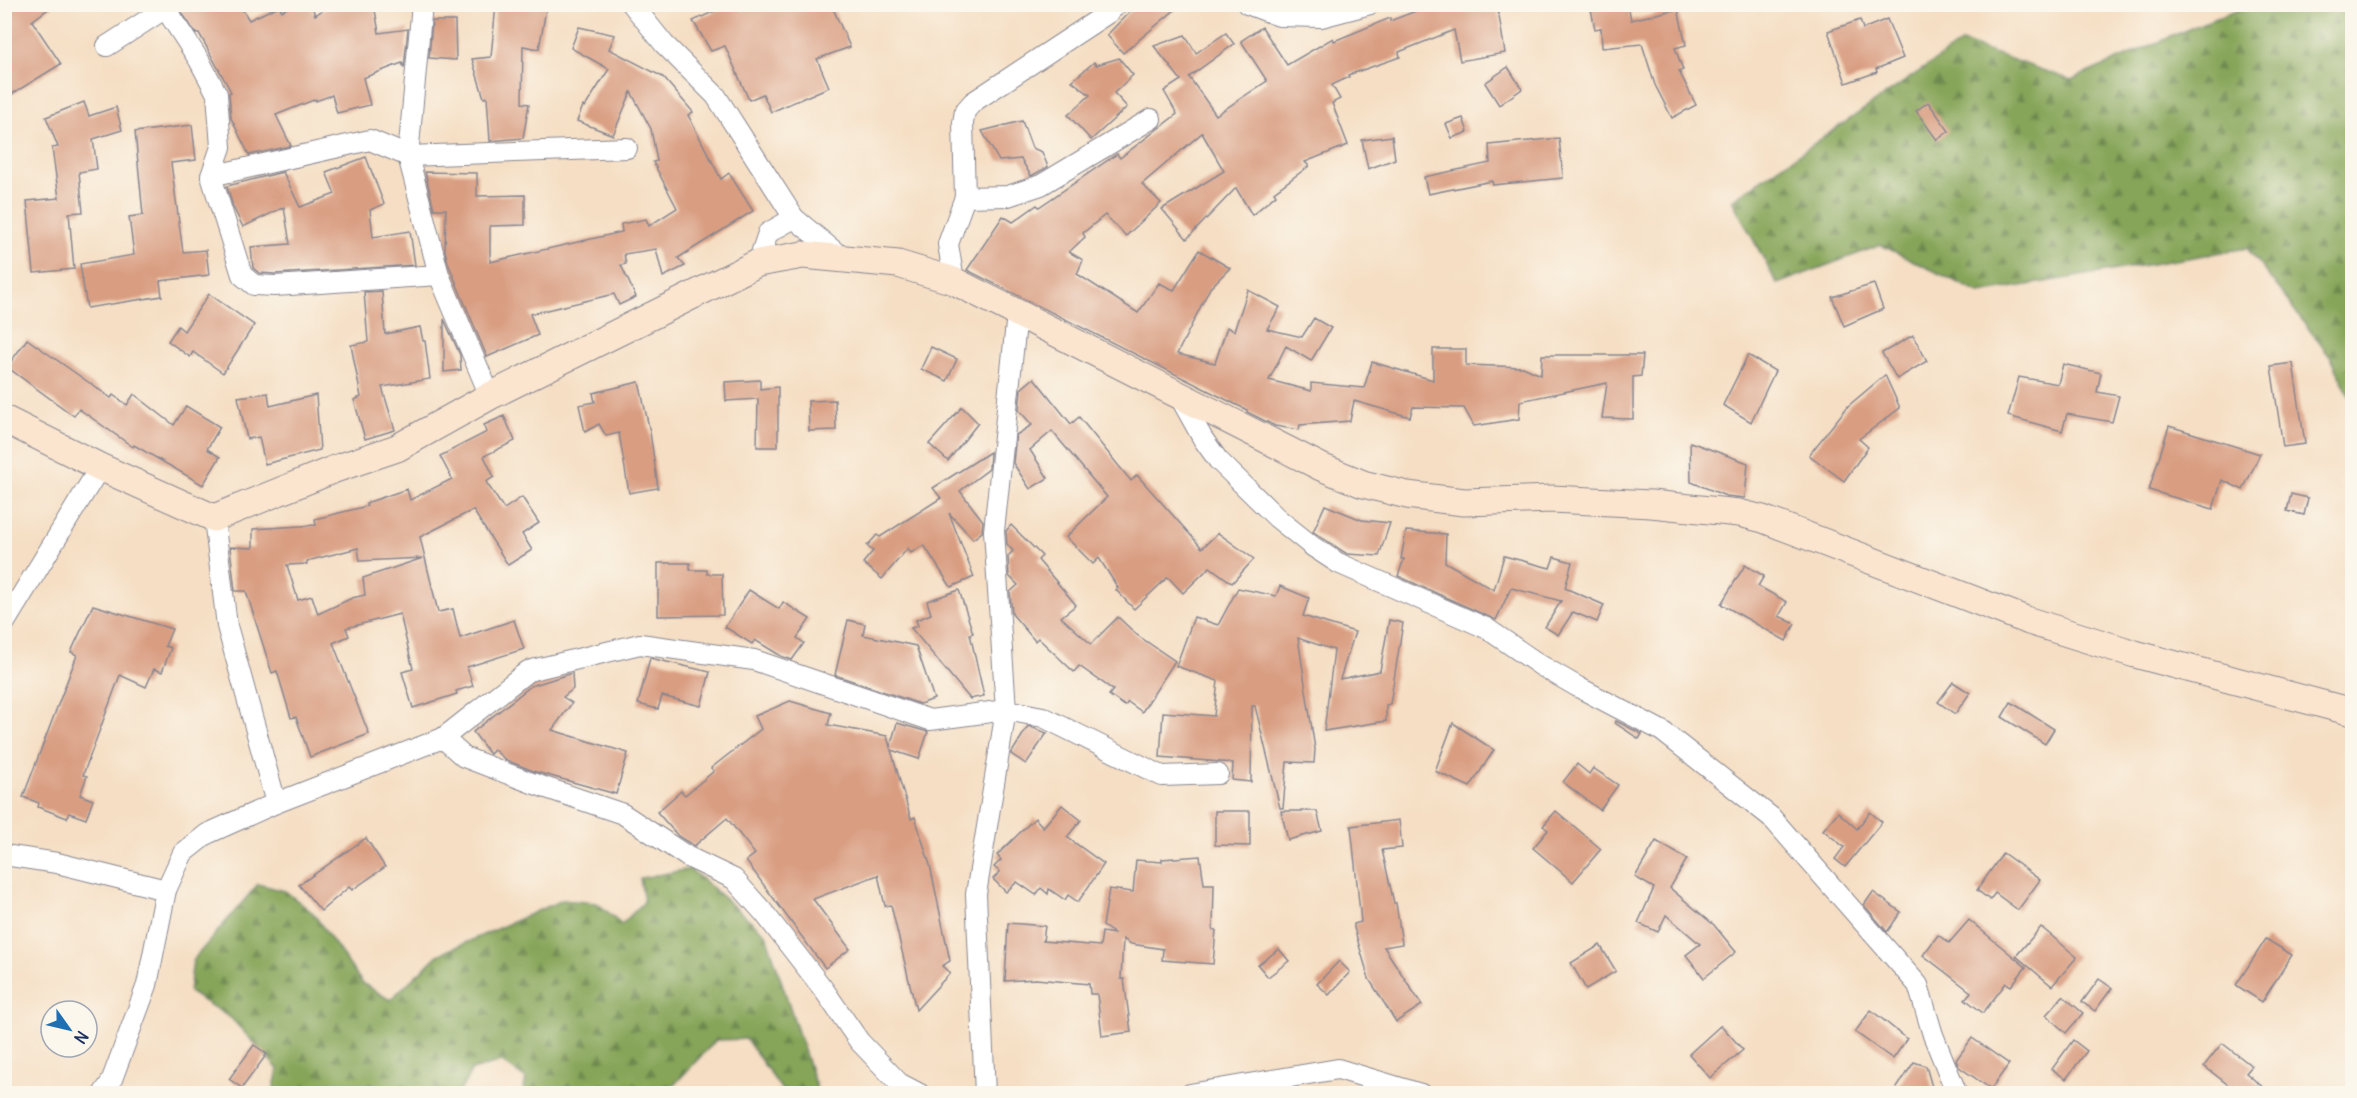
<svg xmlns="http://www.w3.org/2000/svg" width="2357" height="1098" viewBox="0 0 2357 1098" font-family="Delius,sans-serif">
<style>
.forest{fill:url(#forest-firs);stroke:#506a5c;stroke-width:1.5}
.building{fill:#d99e82;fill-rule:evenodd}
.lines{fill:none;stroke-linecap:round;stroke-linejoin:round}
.street-casing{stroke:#888690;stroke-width:22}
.secondary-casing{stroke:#888690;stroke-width:29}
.street{stroke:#fff;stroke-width:20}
.secondary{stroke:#fbe5cf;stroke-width:27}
</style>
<defs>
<pattern id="forest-firs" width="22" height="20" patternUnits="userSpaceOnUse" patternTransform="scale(1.5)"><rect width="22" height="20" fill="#86a559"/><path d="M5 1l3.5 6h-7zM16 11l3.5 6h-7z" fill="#6d874d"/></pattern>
</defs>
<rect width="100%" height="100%" fill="#fbf7ec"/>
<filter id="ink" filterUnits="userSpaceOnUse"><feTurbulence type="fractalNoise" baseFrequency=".0167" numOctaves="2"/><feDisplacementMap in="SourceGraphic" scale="12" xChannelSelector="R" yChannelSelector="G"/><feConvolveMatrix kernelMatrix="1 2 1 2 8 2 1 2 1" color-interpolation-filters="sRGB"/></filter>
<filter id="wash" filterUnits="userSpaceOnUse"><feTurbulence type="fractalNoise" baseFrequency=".008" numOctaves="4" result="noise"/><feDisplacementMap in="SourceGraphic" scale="24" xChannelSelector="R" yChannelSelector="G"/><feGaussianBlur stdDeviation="1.35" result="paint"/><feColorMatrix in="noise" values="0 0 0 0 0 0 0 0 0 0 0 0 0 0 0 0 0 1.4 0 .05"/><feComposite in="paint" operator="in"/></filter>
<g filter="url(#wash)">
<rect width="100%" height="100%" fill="#f5dec3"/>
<g class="forest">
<polygon points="2252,5 2352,5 2352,401 2331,358 2247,248 1979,293 1881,245 1777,284 1732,200 1962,42 2071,80 2198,25"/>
<polygon points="690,869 766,934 818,1093 793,1093 782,1090 746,1039 716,1040 673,1086 669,1093 523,1093 526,1079 502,1062 472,1070 459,1093 273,1093 278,1069 231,1018 189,992 193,960 258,884 285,891 313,913 362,983 390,1000 438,955 562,900 597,903 622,924 644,902 640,878"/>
</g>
<g id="blocks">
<g class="building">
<polygon points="4,4 55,4 32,21 61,64 4,99"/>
<polygon points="189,4 239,4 249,20 279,6 282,11 294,4 311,4 315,15 332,4 374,4 379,33 408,29 404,68 402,63 363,78 370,105 337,113 332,95 316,101 316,99 276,115 291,146 249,155 231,118 229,93 231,92 199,33 196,34 181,11"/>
<polygon points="496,4 547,4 539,49 523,46 522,103 529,104 523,138 490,141 487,97 484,98 472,59 491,57"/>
<polygon points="730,4 740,4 743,11 759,4 831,4 850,47 817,59 829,87 771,112 763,94 749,100 725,46 711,51 693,21"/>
<polygon points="1137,4 1182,4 1123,53 1107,35"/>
<polygon points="1434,4 1436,9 1460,4 1497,4 1505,53 1460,61 1454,30 1399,52 1400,57 1348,75 1349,77 1332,85 1340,99 1332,103 1348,145 1305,162 1309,166 1274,192 1276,195 1252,215 1236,188 1187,239 1162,209 1224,171 1202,133 1142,184 1161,203 1126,236 1105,215 1083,233 1085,237 1069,252 1083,260 1077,274 1138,313 1159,283 1174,290 1199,250 1230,268 1210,288 1177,354 1215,363 1227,327 1234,331 1248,290 1280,307 1267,329 1302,337 1314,318 1331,328 1311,361 1286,346 1269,380 1311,391 1311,383 1364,388 1372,362 1433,380 1433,349 1466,349 1466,365 1523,367 1541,375 1542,355 1643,355 1641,376 1633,377 1633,419 1602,418 1607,383 1520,401 1519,419 1474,426 1464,408 1413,407 1410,417 1354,401 1350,421 1300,425 1299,430 1275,426 1247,412 1247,410 967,270 1003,216 1013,222 1037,205 1039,207 1117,154 1120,158 1177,114 1164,91 1181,80 1154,46 1185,35 1196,53 1226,33 1234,44 1189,77 1216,115 1267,81 1241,41 1262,27 1287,65 1333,38 1334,41 1390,18 1390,21"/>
<polygon points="1590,4 1628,4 1631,20 1678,9 1686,45 1675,48 1683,70 1679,71 1696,105 1672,118 1655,85 1642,44 1602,48 1601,28 1595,29"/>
<polygon points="1887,19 1903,58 1876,69 1877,72 1846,83 1828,31 1860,20 1863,29"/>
<polygon points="432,21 455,21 456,60 429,58"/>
<polygon points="579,27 615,35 609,49 663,77 693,112 688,115 721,179 729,173 753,211 678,258 685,266 663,277 656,249 624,254 626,264 621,265 636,297 619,305 614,294 530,314 538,335 487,357 448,263 445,251 446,209 434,209 425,172 477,173 477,196 525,195 525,225 490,226 490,262 622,232 621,224 646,219 649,226 677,208 653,162 657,161 651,129 631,92 613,135 577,121 583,106 585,107 609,69 571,48"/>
<polygon points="1119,58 1133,75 1114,93 1127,107 1091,140 1068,115 1090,95 1072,81 1094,62 1096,65"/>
<polygon points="1508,67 1522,89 1499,105 1485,83"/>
<polygon points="84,102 89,116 116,107 122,130 93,139 97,169 79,172 83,212 69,213 74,269 34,273 27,201 59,198 52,148 58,147 46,117"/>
<polygon points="1928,102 1949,131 1937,140 1916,111"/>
<polygon points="1463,118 1468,132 1452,138 1446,124"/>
<polygon points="1022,121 1032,148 1042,152 1048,167 1031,176 1021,159 999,161 982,131"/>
<polygon points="192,125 196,160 171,163 183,252 206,250 209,275 160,281 162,296 87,308 80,264 134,255 129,217 143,215 135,132"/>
<polygon points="1392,136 1395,159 1368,169 1362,140"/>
<polygon points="1559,138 1563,178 1493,185 1492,181 1428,194 1424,177 1490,163 1489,145"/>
<polygon points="366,157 384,204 370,210 373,237 410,231 415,265 275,274 259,273 253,268 251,247 290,244 284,207 243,227 233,207 227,186 283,172 300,207 335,194 326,172"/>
<polygon points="1874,284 1883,309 1844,326 1832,297"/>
<polygon points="382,291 385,334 420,327 423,341 425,341 430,379 382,387 395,430 365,439 354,400 361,397 351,345 368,342 364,292"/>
<polygon points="209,294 254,325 223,373 193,352 190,357 168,341 178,326 184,331"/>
<polygon points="444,319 460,355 461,370 444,372"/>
<polygon points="1913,335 1927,361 1897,379 1882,353"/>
<polygon points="27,339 111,398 113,395 127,405 134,394 174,425 186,406 220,427 207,449 220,457 203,485 134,445 133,447 79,409 74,416 7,367"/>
<polygon points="931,347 957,359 947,381 921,369"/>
<polygon points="1748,355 1775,371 1751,422 1723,405"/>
<polygon points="2293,363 2305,444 2283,447 2271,366"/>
<polygon points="2063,364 2101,373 2097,392 2119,396 2112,422 2067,414 2062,431 2008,416 2019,377 2058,384"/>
<polygon points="1885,375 1900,408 1859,439 1868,447 1844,481 1809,455 1848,406"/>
<polygon points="1034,378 1071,424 1079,417 1131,481 1137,475 1202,548 1218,533 1254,559 1232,583 1210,567 1183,593 1168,577 1134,609 1116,590 1118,588 1099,558 1093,564 1066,537 1107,497 1052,431 1030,450 1048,478 1030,489 1013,463 1016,435 1032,425 1019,410 1021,389"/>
<polygon points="760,380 760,389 778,387 778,447 757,447 758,399 726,401 725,382"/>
<polygon points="639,382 650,432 658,488 629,493 619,433 606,436 599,424 585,432 579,405 595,402 593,393"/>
<polygon points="268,393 270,406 316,395 320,450 265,464 259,437 247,439 238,397"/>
<polygon points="835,400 836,430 809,431 808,401"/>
<polygon points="962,407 978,423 948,461 929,444"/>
<path d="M504,416l11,25 -31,15 10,21 -8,5 18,27 18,-12 17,26 -17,11 10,16 -24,15 -35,-55 -53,27 18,75 15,-3 7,29 54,-18 10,29 -57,18 6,19 -17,5 1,3 -44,14 -11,-36 11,-3 -13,-55 -54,14 3,8 -16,7 36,91 -59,23 -14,-40 -5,1 -14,-47 -5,2 -26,-82h-11l-5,-44 23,1v-19l63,-4 -1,-6 52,-13 -1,-3 41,-14 3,11 42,-21 -12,-23 47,-24 -3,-7zM358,548l2,13 63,-3 -60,20 2,17 -13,3 -34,16 -6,-18 -14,4 -11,-35 20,-1v-3z"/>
<polygon points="2169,426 2260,454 2243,490 2222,480 2213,509 2149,490"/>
<polygon points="1690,442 1748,463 1745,498 1726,496 1691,482"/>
<polygon points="990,452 989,469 960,491 983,521 982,532 973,539 949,513 974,577 951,587 924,545 911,553 908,548 882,579 863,563 873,551 867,546 877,535 880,537 941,498 933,488"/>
<polygon points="2291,494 2308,498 2304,515 2287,511"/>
<polygon points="1325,505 1362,520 1390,523 1379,556 1347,554 1313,532"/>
<polygon points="1011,525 1042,556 1038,560 1076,605 1061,617 1091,644 1118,617 1137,635 1175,661 1142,712 1128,702 1125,706 1109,695 1113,690 1079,666 1074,672 1038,638 1035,641 1012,614 1010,592 1018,585 1009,576 1008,556 1013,551 1007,544 1006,531"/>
<polygon points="1406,531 1446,534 1445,562 1494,590 1504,556 1550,568 1554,557 1572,562 1565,588 1604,605 1597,622 1573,612 1558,635 1545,627 1561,601 1511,588 1496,620 1398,576 1404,559 1401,559"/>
<polygon points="658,563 690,563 690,570 707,570 707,574 722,574 723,615 658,616"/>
<polygon points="1745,565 1764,576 1758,586 1787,602 1779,616 1795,624 1786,641 1721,604"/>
<polygon points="1280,586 1309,598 1303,616 1355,632 1340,679 1380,671 1389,620 1403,623 1390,704 1386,705 1386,721 1324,731 1334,650 1298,638 1315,749 1314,763 1287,762 1283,808 1280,808 1255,706 1252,706 1251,782 1232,780 1233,763 1160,757 1163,712 1214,716 1218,681 1176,666 1194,617 1218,625 1238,588 1276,596"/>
<polygon points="749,590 779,609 783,602 810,619 797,638 804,643 792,660 781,656 755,640 752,644 725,627"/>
<polygon points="959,590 973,633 970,634 984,696 970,699 911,628 918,626 916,620 931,614 927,601"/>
<polygon points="93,605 172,629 165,646 171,648 162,672 154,669 146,687 120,675 83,775 87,776 80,795 93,800 86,819 69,813 67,818 38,807 39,803 23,797 77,655 71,652"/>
<polygon points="848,620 865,624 863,635 916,646 934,699 920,704 835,675"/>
<polygon points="650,658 710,672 701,706 662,696 658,709 638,704"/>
<polygon points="572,673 573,689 563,697 572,703 552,730 628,753 616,794 536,772 506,760 494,750 490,754 473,732 531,686"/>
<polygon points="1953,682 1970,693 1955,714 1938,702"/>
<polygon points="790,701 831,713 828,725 887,736 890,747 897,723 928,732 919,759 891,750 911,819 915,817 930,865 950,961 942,966 950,973 916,1010 891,905 885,906 878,875 813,899 850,949 825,968 746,861 755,854 727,818 694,846 678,836 657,812 681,791 685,795 714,771 711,768 761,729 755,716"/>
<polygon points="2011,702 2054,729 2045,744 2002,717"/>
<polygon points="1616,721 1642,734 1639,739 1615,723"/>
<polygon points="1453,723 1494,750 1470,787 1435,771"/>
<polygon points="1028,726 1047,733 1026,764 1011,754"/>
<polygon points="1577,764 1589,774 1593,768 1618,785 1600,810 1563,782"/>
<polygon points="1062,805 1081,820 1067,837 1104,864 1078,902 1068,895 1065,900 1049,889 1048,894 1041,888 1036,895 1017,882 1006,892 993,879 1000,872 994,867 1001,860 997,855 1035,818 1043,827"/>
<polygon points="1215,811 1250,811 1250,846 1215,845"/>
<polygon points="1281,811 1317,811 1322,831 1288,840"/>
<polygon points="1556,811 1601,849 1573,882 1533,848 1548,830 1543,826"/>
<polygon points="1838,812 1857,829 1870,812 1882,822 1845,867 1835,859 1844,847 1823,830"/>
<polygon points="1399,820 1402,848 1382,850 1394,903 1396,903 1402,944 1384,947 1422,1005 1396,1022 1369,979 1354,928 1354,924 1361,922 1351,826"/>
<polygon points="366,838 385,867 352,890 349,887 321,911 299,885"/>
<polygon points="1656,841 1687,859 1670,888 1714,925 1736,952 1704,978 1686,955 1700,944 1666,915 1658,932 1638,923 1654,888 1635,877"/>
<polygon points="2003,853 2040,880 2018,910 1995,893 1990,900 1977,890"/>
<polygon points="1200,856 1204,884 1214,884 1213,930 1216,930 1213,964 1162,960 1163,949 1131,944 1123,939 1121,979 1124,979 1131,1032 1102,1036 1097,994 1090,994 1089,984 1036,979 1005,981 1008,923 1045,926 1043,941 1100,946 1102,932 1115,934 1103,926 1109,889 1133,892 1136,860 1162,862 1162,859"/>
<polygon points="1873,892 1901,912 1887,932 1864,905"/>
<polygon points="1969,920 2026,967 2011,986 2006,983 1983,1013 1965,999 1971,992 1923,955 1938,935 1949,943"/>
<polygon points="2041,927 2077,957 2052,986 2016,956"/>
<polygon points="2266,939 2292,955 2262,1002 2236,985"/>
<polygon points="1600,945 1616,971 1586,989 1571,963"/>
<polygon points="1279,949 1289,961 1268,977 1258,965"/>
<polygon points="1339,961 1350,972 1329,995 1317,984"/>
<polygon points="2099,979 2112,988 2095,1011 2082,1002"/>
<polygon points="2063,996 2083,1013 2066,1033 2046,1015"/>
<polygon points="1871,1010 1907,1039 1893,1059 1855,1032"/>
<polygon points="1721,1025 1743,1050 1710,1078 1689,1054"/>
<polygon points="1972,1038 2009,1064 1991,1089 1959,1067 1956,1060"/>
<polygon points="2073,1040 2087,1051 2066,1079 2052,1069"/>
<polygon points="2222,1043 2252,1066 2246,1073 2271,1094 2240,1094 2204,1066"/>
<polygon points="254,1045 267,1054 242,1088 229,1079"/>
<polygon points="1914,1062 1926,1066 1934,1094 1893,1094"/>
</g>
</g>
</g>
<g filter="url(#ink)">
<use href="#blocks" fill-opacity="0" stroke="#888690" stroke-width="1.5"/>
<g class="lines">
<g class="street-casing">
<g id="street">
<polyline points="422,4 408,156 627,148"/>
<polyline points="632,4 664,44 716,96 794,218 845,260"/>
<polyline points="1247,4 1279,16 1321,17 1370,4"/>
<polyline points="165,8 199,60 217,94 221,147 211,176 370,140 408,156 439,275 490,396"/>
<polyline points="107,46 172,4"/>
<polyline points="211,176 242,275 254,285 275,286 439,275"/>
<polyline points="965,197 1008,196 1041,185 1151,119"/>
<polyline points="758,263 768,233 794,218"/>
<polyline points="954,281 948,244 965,197 963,123 965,111 973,102 1108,13 1117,4"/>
<polyline points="1178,394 1203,439 1218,460 1277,518 1312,546 1338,563 1486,628 1540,665 1578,687 1662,731 1771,817 1918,985 1933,1035 1957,1094"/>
<polyline points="214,518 227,626 276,803"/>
<polyline points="4,624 100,467"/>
<polyline points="443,738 528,671 640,644 754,660 930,720 1006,710 1043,717 1162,776 1218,774"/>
<polyline points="4,855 57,863 166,890"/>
<polyline points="103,1094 111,1082 147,985 166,890 183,853 207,834 276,803 443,738 464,757 532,783 623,814 688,857 734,879 765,914 824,990 859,1041 899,1083 920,1094"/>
<polyline points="985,1094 976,894 1006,710 994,531 1017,314"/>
<polyline points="1190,1094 1338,1069 1421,1094"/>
</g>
</g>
<g class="secondary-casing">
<polyline id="secondary" points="4,419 100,467 214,518 335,469 397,448 490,396 758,263 803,255 898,264 954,281 1321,467 1363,484 1407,495 1464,502 1552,499 1651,504 1739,513 1763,519 2029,621 2135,654 2352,712"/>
</g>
<use href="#street" class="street"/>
<use href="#secondary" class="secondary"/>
</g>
</g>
<rect width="2357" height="1098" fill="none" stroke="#fbf7ec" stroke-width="24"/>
<g transform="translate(69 1029) rotate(124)"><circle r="28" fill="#fbf7ec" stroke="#a1a7b3" stroke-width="1.5"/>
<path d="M0-4.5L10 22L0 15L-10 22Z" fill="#1f6fb2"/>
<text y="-9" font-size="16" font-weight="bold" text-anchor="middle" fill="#1b2f5e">N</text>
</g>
</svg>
